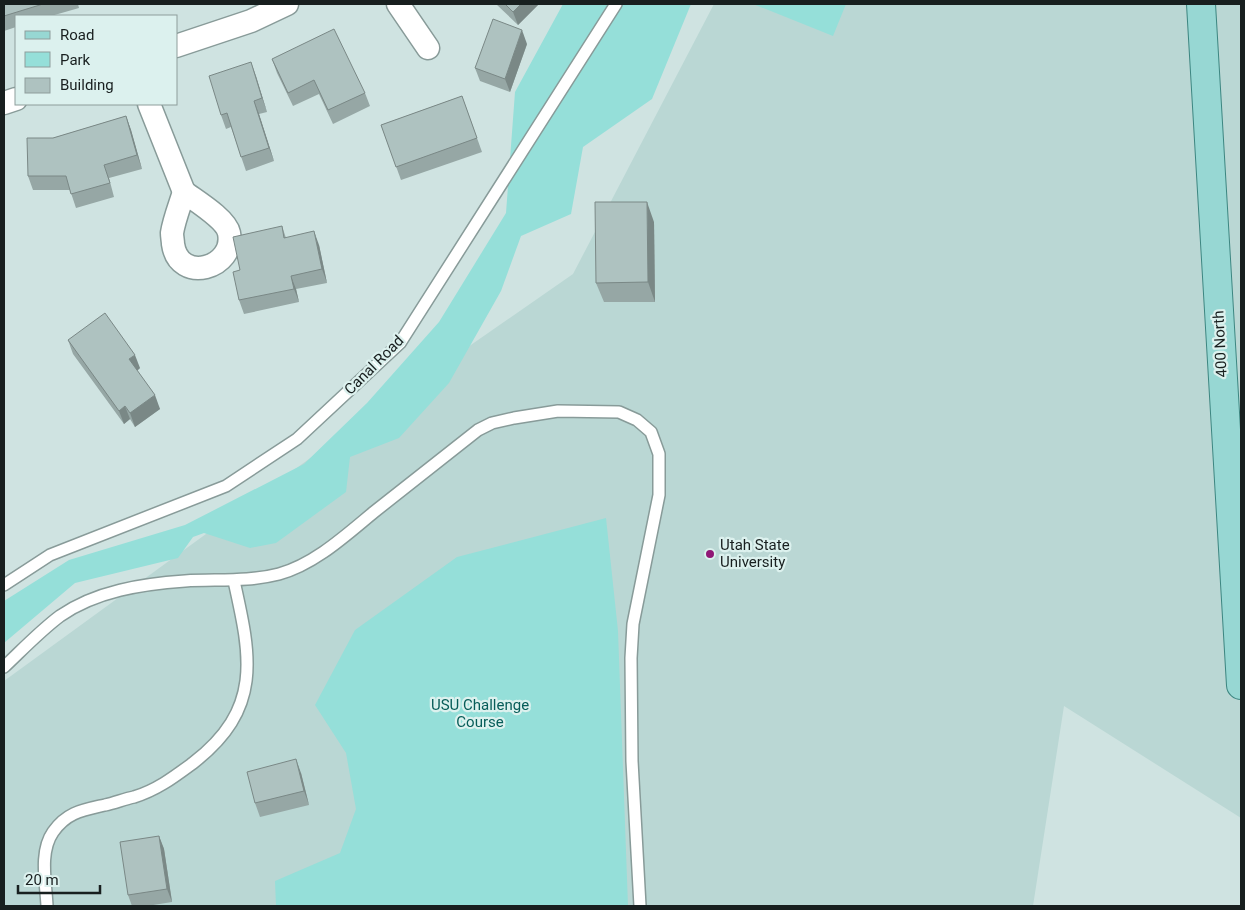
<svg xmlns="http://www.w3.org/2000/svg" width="1245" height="910" viewBox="0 0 1245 910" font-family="Roboto,sans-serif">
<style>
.built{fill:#bad7d4}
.green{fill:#95dfd9}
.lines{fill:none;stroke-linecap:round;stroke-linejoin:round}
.lane-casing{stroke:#889b99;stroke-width:14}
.street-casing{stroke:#889b99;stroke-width:25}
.primary-casing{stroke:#3d8681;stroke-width:30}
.lane{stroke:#fff;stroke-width:11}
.street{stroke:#fff;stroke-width:22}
.primary{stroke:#97d7d3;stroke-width:28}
.wall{fill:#96a7a5}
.shaded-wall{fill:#7a8886}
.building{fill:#aec2c0;stroke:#7a8886}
.poi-dot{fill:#901776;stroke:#dcf1ee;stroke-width:2}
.labels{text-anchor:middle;stroke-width:4.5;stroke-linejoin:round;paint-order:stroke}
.street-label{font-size:15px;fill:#181f1f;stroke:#dcf1ee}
.poi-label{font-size:15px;fill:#181f1f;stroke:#dcf1ee;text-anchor:start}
.park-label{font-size:15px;fill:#075d59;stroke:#dcf1ee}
</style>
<rect width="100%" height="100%" fill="#cfe3e1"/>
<polygon class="built" points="714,4 1241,4 1241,818 1064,706 1033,906 4,906 4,681 353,427 573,274"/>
<g class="green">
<polygon points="563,4 691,4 652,99 583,147 571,214 521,236 501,291 449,383 399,438 350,457 346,492 276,543 250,548 204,533 193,537 178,558 75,583 4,643 4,601 69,560 185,525 304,464 367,403 439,322 506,213 515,92"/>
<polygon points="753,4 846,4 833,36"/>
<polygon points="606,518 618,631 628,906 276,906 275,881 340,853 356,809 346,753 315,705 355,630 457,557"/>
</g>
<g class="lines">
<g class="lane-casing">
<g id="lane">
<polyline points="4,585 50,555 226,486 297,439 400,343 616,4"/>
<path d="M4,667c18,-17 36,-36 56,-51 36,-25 82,-32 125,-35 32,-2 63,1 94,-7 36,-10 67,-39 95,-62 34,-27 69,-54 104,-82l14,-7 22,-5 44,-7 61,1 18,8 14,12 8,22v41l-26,129 -2,34 1,103 8,145"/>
<path d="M47,906c-1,-23 -8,-54 6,-74 14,-20 30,-22 52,-27 10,-2 19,-6 29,-8 23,-7 40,-20 59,-34 70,-54 58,-106 41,-182"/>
</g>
</g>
<g class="street-casing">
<g id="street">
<polyline points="398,4 428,48"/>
<polyline points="176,46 251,21 287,4"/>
<polyline points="4,103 16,99"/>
<polyline points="149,104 184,192"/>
<path d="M184,192c12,9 42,27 45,41 7,35 -50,52 -56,11 0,-3 -1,-7 -1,-11 2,-13 8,-28 12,-41z"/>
</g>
</g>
<g class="primary-casing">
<polyline id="primary" points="1201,4 1241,685"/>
</g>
<use href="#lane" class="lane"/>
<use href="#street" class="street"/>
<use href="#primary" class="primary"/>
</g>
<g class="wall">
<polygon points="4,4 78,4 79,8 51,16 16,16 16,27 4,31"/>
<polygon points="496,4 539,4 518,25"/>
<polygon points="527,44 510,92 480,81 475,68"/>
<polygon points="272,59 365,93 370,106 333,124 319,94 293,106 277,73"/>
<polygon points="251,62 267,112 259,114 274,161 246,171 231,127 226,129 221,115"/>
<polygon points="462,96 482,152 401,180 381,125"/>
<polygon points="126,116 131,130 142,169 109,178 114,197 76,208 70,190 33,190 28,176 53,138"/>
<polygon points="654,222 655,302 604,302 596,283"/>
<polygon points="282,226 286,238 319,245 327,283 296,289 299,302 244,314 239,300 240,270"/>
<polygon points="68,340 140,368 137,371 160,409 135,427 130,419 124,424 73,354"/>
<polygon points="301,773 309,805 260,817 255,803"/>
<polygon points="159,836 164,849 172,902 147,906 132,906 128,895"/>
</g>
<g class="shaded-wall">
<polygon points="521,4 539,4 518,25 513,12"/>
<polygon points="522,30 527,44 510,92 505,79"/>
<polygon points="251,62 256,76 267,112 262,98"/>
<polygon points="254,101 259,114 274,161 269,148"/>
<polygon points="126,116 131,130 142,169 137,155"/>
<polygon points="647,202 654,222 655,302 648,282"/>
<polygon points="314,231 319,245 327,283 322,269"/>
<polygon points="291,276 296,289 299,302 294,289"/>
<polygon points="135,355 140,368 134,373 129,359"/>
<polygon points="155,395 160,409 135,427 130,413"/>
<polygon points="125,406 130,419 124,424 119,411"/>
<polygon points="296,759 301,773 309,805 304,791"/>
<polygon points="159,836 164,849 172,902 167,889"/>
</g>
<g class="building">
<polygon points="4,4 43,4 4,16"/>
<polygon points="505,4 521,4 513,12"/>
<polygon points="493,19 522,30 505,79 475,68"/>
<polygon points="334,29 365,93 328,110 314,80 288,93 272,59"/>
<polygon points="251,62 262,98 254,101 269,148 241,157 227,113 221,115 209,76"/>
<polygon points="462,96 477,138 396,167 381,125"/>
<polygon points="126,116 137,155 104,165 110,183 71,194 66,176 28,176 27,138 53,138"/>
<polygon points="595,202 647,202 648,282 596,283"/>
<polygon points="282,226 284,238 314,231 322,269 291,276 294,289 239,300 233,272 240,270 233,237"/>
<polygon points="105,313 135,355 129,359 155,395 130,413 125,406 119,411 68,340"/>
<polygon points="296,759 304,791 255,803 247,772"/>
<polygon points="159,836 167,889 128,895 120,842"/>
</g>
<circle class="poi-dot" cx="710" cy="554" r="5"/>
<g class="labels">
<g class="street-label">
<text transform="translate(1220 344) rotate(-93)" y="5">400 North</text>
<text transform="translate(374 365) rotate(-45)" y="5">Canal Road</text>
</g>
<g class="poi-label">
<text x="720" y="550">Utah State<tspan x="720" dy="17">University</tspan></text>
</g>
<g class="park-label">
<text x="480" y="710">USU Challenge<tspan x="480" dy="17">Course</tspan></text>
</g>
</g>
<rect width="1245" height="910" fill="none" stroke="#181f1f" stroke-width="10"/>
<rect x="15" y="15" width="162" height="90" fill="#dcf1ee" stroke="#8e9d9b"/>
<rect x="25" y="31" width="25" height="8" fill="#97d7d3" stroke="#8e9d9b"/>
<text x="60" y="40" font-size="15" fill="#181f1f">Road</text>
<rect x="25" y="52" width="25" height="15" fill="#95dfd9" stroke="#8e9d9b"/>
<text x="60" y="65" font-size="15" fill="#181f1f">Park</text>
<rect x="25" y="78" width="25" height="15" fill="#aec2c0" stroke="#8e9d9b"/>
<text x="60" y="90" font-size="15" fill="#181f1f">Building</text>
<path d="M18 885v8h82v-8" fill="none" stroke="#181f1f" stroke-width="2.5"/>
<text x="25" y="885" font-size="15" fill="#181f1f" stroke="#dcf1ee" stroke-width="4" paint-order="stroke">20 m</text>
</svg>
